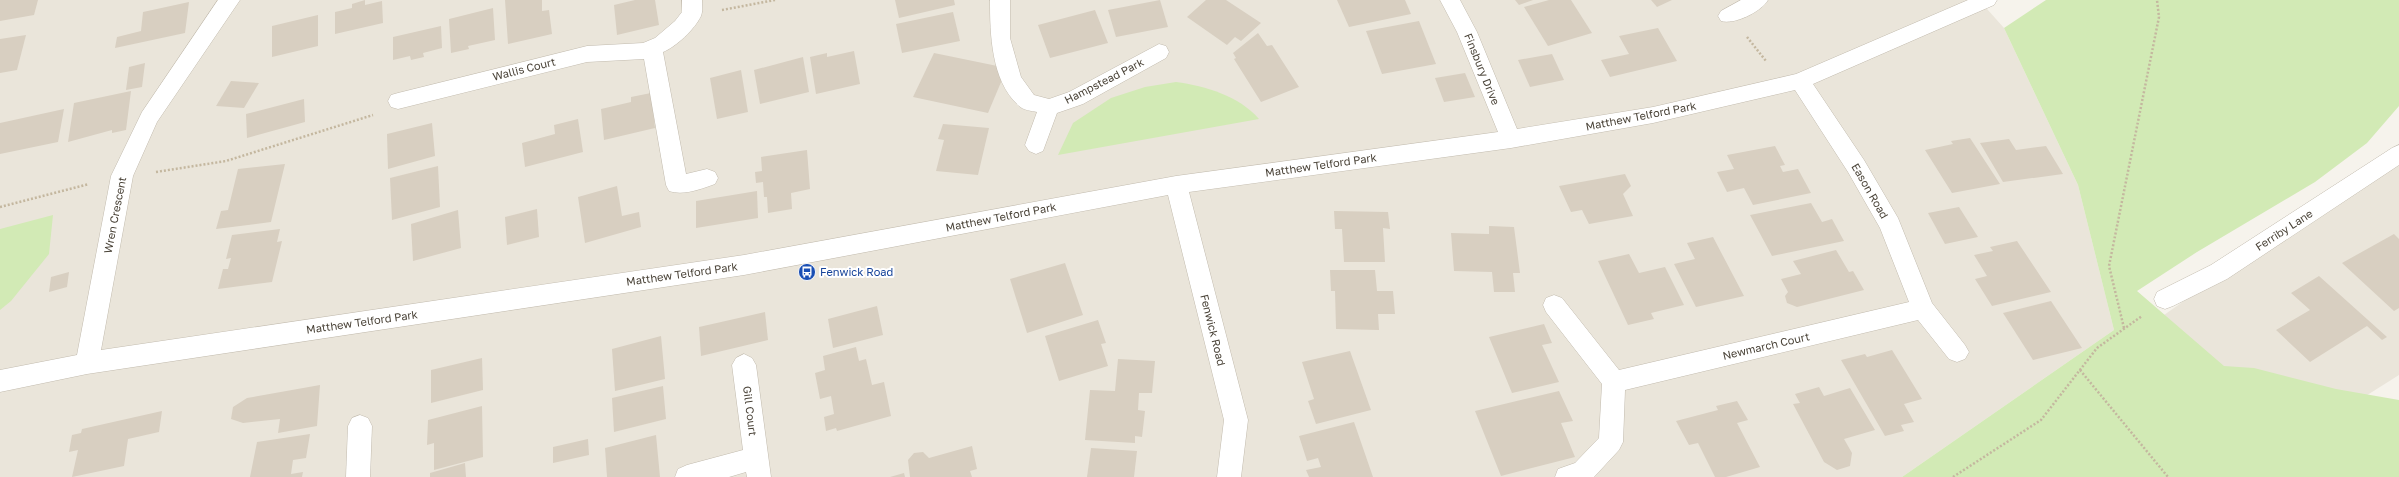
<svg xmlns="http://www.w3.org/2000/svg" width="2399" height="477" viewBox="0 0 2399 477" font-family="'Golos Text',sans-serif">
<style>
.residential{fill:#eae5da}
.green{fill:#d2eab5}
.building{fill:#d8cfc1}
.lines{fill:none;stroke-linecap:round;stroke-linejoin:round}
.minor-casing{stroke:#c2bbae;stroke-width:1}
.path{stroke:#c4b79f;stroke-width:2.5;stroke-dasharray:2 2;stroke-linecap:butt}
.minor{fill:#fff;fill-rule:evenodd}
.labels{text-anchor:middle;stroke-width:4;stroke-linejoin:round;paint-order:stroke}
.street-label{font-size:11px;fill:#4b4439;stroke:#fff}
.transit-label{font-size:11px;fill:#164399;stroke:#fff;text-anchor:start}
</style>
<rect width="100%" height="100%" fill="#f6f3ec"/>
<g class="residential">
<polygon points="0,0 1979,0 2004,28 2078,185 2114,330 1902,477 0,477"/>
<polygon points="2399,150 2399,375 2299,438 2164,315"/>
</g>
<g class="green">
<polygon points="2046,0 2399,0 2399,106 2367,143 2315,182 2197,252 2137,291 2224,366 2254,368 2336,389 2399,400 2399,477 1902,477 2114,330 2078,185 2004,28"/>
<path d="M1176,82c30,4 63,14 83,37l-201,36 15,-32 38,-25 34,-11z"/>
<polygon points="53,215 49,254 11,301 0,310 0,229"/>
</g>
<g class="building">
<polygon points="0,0 38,0 34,15 0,21"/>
<polygon points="365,0 365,5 382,1 383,23 335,34 335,12 352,8 352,4"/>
<polygon points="505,0 542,0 542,11 549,10 552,34 508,44"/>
<polygon points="635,0 655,0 659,25 617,35 614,5"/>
<polygon points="895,0 954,0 955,5 899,18"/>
<polygon points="1160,0 1168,27 1116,37 1108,10"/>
<polygon points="1206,0 1226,0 1261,23 1241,41 1235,37 1227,45 1187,17"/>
<polygon points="1337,0 1405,0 1411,14 1349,27"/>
<polygon points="1515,0 1533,0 1519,5"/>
<polygon points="1549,0 1571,0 1592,33 1548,46 1524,7"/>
<polygon points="1651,0 1672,0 1657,7"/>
<polygon points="189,2 185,33 115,48 117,37 141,31 143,12"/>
<polygon points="493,8 495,40 468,46 469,49 451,53 449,19"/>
<polygon points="1095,10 1108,43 1050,58 1038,25"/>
<polygon points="953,12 960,41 902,53 896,24"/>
<polygon points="318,15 318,46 272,57 272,26"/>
<polygon points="1419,21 1436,64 1382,74 1366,31"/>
<polygon points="441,26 442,48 423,53 424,57 411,60 410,56 393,60 393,37"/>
<polygon points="1658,28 1677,61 1610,77 1601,60 1629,54 1619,36"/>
<polygon points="1258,33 1267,46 1272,45 1299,87 1261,102 1234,59 1236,58 1233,53"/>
<polygon points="26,35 17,70 0,73 0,39"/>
<polygon points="854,51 860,84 816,94 810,57 827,53 827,57"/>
<polygon points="934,53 1007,68 988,113 913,97"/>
<polygon points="1552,54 1564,80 1530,87 1518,60"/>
<polygon points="803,57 809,92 760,104 754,70"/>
<polygon points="145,63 142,87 126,90 129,67"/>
<polygon points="741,70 748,112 717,119 710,78"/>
<polygon points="1465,73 1475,97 1444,102 1435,78"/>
<polygon points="231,81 259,83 244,108 216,106"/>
<polygon points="131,91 126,130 112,133 112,130 68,142 74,103"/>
<polygon points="651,93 655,128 604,140 601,109 631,102 631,97"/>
<polygon points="304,99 305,122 247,138 246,114"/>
<polygon points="64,109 58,142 0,154 0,123"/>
<polygon points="578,119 583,152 525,167 522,143 555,134 554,125"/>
<polygon points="432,123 435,156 388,169 387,134"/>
<polygon points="943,124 989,128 978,175 936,171 944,140 938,139"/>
<polygon points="1970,138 2000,184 1952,193 1925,150 1953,144 1951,141"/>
<polygon points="2009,139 2016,150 2046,146 2063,174 2003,182 1980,143"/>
<polygon points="1775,146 1785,165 1780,166 1783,172 1798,169 1811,193 1753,205 1744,188 1727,192 1717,172 1734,169 1727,155"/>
<polygon points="807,150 810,189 791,193 792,209 768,213 767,197 764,197 763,182 756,183 755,172 762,171 761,157"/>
<polygon points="285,164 271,222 216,229 221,211 228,210 238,169"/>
<polygon points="438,166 440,207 392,220 390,178"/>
<polygon points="1625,174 1631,186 1623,194 1633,216 1589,224 1582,210 1571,212 1559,186"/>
<polygon points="617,186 622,216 639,212 641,227 585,243 578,197"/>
<polygon points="757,191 758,218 696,228 696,201"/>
<polygon points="1811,203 1822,222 1832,219 1844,241 1772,256 1750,215"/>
<polygon points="1959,207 1978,237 1945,244 1928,213"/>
<polygon points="537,209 539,237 507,245 505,217"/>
<polygon points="458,210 461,248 413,261 411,224"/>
<polygon points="1334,211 1388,212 1390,229 1383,228 1385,262 1344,262 1342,229 1335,229"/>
<polygon points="1489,226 1514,227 1520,273 1513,273 1515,292 1494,292 1492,272 1454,271 1451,233 1489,234"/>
<polygon points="280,229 277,242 282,241 272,282 218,289 223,269 228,269 231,258 226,259 232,235"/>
<polygon points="2394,234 2399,239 2399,308 2394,311 2342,263"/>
<polygon points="1713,237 1744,296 1696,307 1674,264 1695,259 1687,243"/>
<polygon points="2017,241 2051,292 1992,306 1975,279 1987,276 1974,255 1993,251 1990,247"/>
<polygon points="1836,250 1849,272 1853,271 1864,290 1797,307 1787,303 1785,296 1788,292 1781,279 1801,274 1793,261"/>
<polygon points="1629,254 1639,273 1665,267 1684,305 1651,313 1654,319 1628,325 1598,261"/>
<polygon points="1065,263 1083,315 1027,333 1010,279"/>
<polygon points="1330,270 1375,270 1377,291 1393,291 1395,314 1378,314 1379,330 1336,329 1335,291 1331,291"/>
<polygon points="69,272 67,287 49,292 51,277"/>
<polygon points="2319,276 2387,337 2382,340 2367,326 2310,362 2276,330 2310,310 2291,293"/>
<polygon points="2051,301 2082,348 2033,360 2003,313"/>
<polygon points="877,306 883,335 833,348 828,319"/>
<polygon points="765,312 768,340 701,356 699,327"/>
<polygon points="1098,320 1106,343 1101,344 1108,366 1059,381 1045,336"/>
<polygon points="1544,324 1552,343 1542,345 1559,382 1512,393 1489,337"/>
<polygon points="661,336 665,379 615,391 612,349"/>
<polygon points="856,347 859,361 866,359 872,385 884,382 891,416 837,431 836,428 826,431 824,417 834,414 831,396 820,399 815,373 825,370 823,356"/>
<polygon points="1892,350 1922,399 1904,404 1914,422 1901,425 1904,431 1885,436 1841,360 1865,354 1867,357"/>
<polygon points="1350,351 1371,410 1316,424 1308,401 1314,399 1302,362"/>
<polygon points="482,358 483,390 431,403 431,370"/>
<polygon points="1118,359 1155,361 1152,393 1139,393 1138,410 1145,411 1142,437 1135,436 1135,443 1085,440 1090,390 1115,391"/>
<polygon points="320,385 317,426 278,433 280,419 243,423 231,419 233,407 247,398"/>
<polygon points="663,386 666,419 614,432 612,398"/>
<polygon points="1819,387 1824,396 1850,388 1875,430 1844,439 1852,453 1850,466 1837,470 1824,462 1793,404 1800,403 1795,394"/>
<polygon points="1559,391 1573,421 1561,423 1575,457 1501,476 1475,411"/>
<polygon points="1737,401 1748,420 1737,423 1760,467 1726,477 1715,477 1698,443 1689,445 1676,421 1718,410 1716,406"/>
<polygon points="482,406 483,457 434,470 434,443 427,445 428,420"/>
<polygon points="162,411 159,432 128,439 124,466 72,477 78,450 69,452 72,435 81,433 82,429"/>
<polygon points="1354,422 1373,477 1309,477 1306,470 1321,467 1318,458 1307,461 1299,436"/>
<polygon points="310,434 306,458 293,460 291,474 303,472 302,477 250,477 257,442"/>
<polygon points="656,435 660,477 607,477 605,448"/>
<polygon points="588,439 589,455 553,463 553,447"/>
<polygon points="972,446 977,469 970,471 972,477 910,477 908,460 914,453 923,452 929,458"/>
<polygon points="1091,448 1137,451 1134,477 1087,477"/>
<polygon points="465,463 466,477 430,477 430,473"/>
<polygon points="904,473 905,477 890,477"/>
</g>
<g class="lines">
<g class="minor-casing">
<g id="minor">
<polygon points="218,0 240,0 157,122 133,176 101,350 744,255 1176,176 1498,132 1457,32 1440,0 1460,0 1477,32 1517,129 1653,107 1796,74 1968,0 1997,0 1994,5 1813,84 1864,160 1898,218 1932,303 1965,345 1969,352 1965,359 1957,362 1949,359 1918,320 1625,390 1623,442 1619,450 1594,477 1555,477 1558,469 1575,463 1599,438 1602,384 1546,312 1543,305 1546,298 1554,295 1562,298 1619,370 1909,302 1880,228 1848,172 1795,90 1653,123 1511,148 1189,192 1248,420 1241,477 1217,477 1224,420 1168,195 744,275 87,374 0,392 0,370 77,355 111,176 142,112"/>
<path d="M682,0h20c0,5 1,11 -1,16 -6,13 -25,31 -38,36l23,122 21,-5 8,3 3,6 -3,6c-14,5 -32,12 -46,7l-3,-6 -22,-126 -57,3 -189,47 -7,-2 -3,-6 3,-6 7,-2 189,-47 56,-3 12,-5 20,-17 7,-9z"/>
<path d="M990,0h20v38l11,39 13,18 15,4 20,-7 90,-48 7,2 3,6 -3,6 -83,46 -26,9 -14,38 -7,3 -7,-3 -4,-6 12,-33c-5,-1 -14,-2 -18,-6 -28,-25 -29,-72 -29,-106z"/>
<path d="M1741,0h27c-7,12 -34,25 -47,21l-3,-5 3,-5z"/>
<polygon points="2399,145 2399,165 2227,279 2173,306 2165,309 2157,306 2154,299 2157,292 2211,265 2392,148"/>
<polygon points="744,354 752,358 756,365 771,477 747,477 746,472 729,477 675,477 678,469 687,465 743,450 732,365 736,358"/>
<polygon points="360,415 368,418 372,426 370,477 346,477 348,426 352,418"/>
</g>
</g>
<g class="path">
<polyline points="722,10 775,0"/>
<polyline points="1747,37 1766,61"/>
<polyline points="156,172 226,161 373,115"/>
<polyline points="0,207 89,184"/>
<polyline points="2124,328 2109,266 2159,17 2157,0"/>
<polyline points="2080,370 2168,477"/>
<polyline points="1953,477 2041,420 2097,348 2142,316"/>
</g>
<use href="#minor" class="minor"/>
</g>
<defs>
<g id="bus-disc" transform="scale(0.9)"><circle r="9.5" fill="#1a4fb4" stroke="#fff"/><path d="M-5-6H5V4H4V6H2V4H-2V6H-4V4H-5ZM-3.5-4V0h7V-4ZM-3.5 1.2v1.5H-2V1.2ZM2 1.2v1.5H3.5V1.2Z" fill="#fff"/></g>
</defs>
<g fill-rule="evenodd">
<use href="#bus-disc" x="807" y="272"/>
</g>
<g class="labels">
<g class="street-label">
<text transform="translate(524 69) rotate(-14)" y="4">Wallis Court</text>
<text transform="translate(1482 69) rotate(68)" y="4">Finsbury Drive</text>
<text transform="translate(1104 81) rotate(-27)" y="4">Hampstead Park</text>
<text transform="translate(1641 116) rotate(-11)" y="4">Matthew Telford Park</text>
<text transform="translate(1321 165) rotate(-8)" y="4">Matthew Telford Park</text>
<text transform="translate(1870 191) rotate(60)" y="4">Eason Road</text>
<text transform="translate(115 215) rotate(-79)" y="4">Wren Crescent</text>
<text transform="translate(1001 217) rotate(-11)" y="4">Matthew Telford Park</text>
<text transform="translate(2284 230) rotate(-33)" y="4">Ferriby Lane</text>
<text transform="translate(682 274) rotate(-8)" y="4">Matthew Telford Park</text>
<text transform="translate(362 322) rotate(-8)" y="4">Matthew Telford Park</text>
<text transform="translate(1213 330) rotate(76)" y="4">Fenwick Road</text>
<text transform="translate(1766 346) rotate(-13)" y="4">Newmarch Court</text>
<text transform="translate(750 411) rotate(83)" y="4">Gill Court</text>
</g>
<g class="transit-label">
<text x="820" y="276">Fenwick Road</text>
</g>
</g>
</svg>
